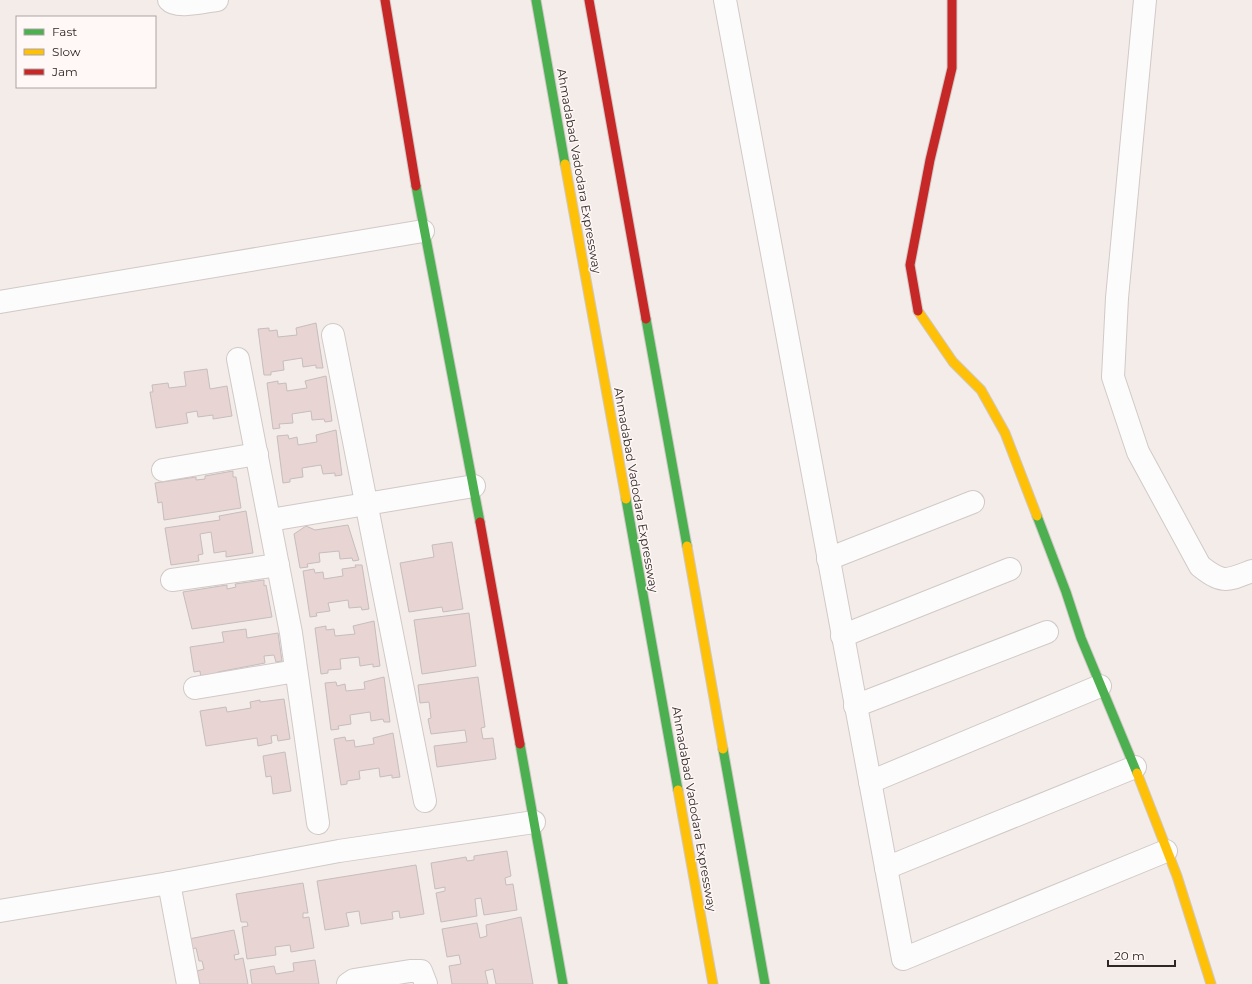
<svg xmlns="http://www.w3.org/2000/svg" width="1252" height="984" viewBox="0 0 1252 984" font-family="Montserrat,sans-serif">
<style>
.building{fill:#e7d4d3;stroke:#c5bebc}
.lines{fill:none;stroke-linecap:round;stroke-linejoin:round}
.street-casing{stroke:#d0c9c7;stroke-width:24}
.fast-casing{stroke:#d0c9c7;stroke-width:11}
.slow-casing{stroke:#d0c9c7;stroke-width:11}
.jam-casing{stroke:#d0c9c7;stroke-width:11}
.street{stroke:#fdfcfc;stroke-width:22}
.fast{stroke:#4caf50;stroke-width:9}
.slow{stroke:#ffc107;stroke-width:9}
.jam{stroke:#c62828;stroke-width:9}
.labels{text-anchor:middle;stroke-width:3;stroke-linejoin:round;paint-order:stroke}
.street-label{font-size:12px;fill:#2d2725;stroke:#fff8f6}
</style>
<rect width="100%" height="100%" fill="#f4ece9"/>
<g class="building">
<polygon points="316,323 323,368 316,368 316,365 303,367 302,358 283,361 284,370 271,372 271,375 264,375 258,329 269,328 269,331 277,330 278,337 297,335 296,328"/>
<polygon points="207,369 210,389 227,386 232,416 213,419 213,415 198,417 197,411 186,413 188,423 156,428 150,392 153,392 152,385 168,383 169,388 186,386 184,372"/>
<polygon points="326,376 332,421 325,422 324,419 312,420 311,411 292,414 293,423 279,424 280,428 273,429 267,383 278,381 278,384 286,383 287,391 307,388 305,381"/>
<polygon points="336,430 342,475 335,476 335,473 323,474 321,465 302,468 303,477 290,479 290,482 283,483 277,436 288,435 289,439 297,437 298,445 317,442 316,435"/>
<polygon points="233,471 233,477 236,477 241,508 164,520 162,502 158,503 155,483 196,477 196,480 205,479 205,476"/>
<polygon points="246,511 253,553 226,557 226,551 214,553 211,532 200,534 203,554 198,555 199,561 171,565 165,528 220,520 219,516"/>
<polygon points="348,525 359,560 353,561 352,558 340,559 339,551 319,553 320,562 307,564 308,567 300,568 294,534 306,526 315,530"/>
<polygon points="452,542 463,609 443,612 442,607 409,612 400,563 434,557 432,545"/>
<polygon points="355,565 362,565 369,609 362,610 361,607 349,608 348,600 328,603 330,611 316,613 317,616 310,617 303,571 314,569 315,573 323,572 324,579 343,576 342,569 356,567"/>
<polygon points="264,580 264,586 266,585 272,617 192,629 183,592 227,585 227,589 236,587 235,584"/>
<polygon points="469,613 476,666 422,674 414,620"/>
<polygon points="374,621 380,666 373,667 373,664 360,666 359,657 340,659 341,669 328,670 328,673 321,674 315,628 326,626 326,630 334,629 335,636 355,634 353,626"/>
<polygon points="246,629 247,638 278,633 282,661 276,662 274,655 264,656 265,663 218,672 218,676 201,679 200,671 194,672 190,647 224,642 222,632"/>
<polygon points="384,677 390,722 384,722 383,719 371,721 370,712 350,715 351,724 338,726 339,729 331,730 325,683 336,682 337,686 345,684 346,691 365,689 364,682"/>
<polygon points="478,677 485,727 481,728 483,739 493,738 496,759 437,767 434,746 467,742 465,730 431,734 428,719 431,718 429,702 420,703 418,685"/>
<polygon points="284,699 290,739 278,741 277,735 271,736 272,743 258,746 257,738 206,746 200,711 226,707 227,712 251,708 250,702 260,700 260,702"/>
<polygon points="393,733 400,777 392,778 392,775 380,777 379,768 359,771 360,779 347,781 347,784 341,785 334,739 345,737 346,741 354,740 355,747 374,744 373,738"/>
<polygon points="285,752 291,791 273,794 271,776 266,777 263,756"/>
<polygon points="507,851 511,876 505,878 506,885 513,884 517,910 484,915 481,898 475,899 477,916 441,922 436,893 445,891 445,887 435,889 431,863 466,857 467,861 474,860 474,856"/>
<polygon points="416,865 424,914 400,918 399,911 392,912 393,919 361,924 359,911 346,913 349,926 325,930 317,881"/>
<polygon points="303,883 308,913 303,913 303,918 309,917 314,948 291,952 290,945 275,947 276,955 247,959 242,927 248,926 247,922 241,922 236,894"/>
<polygon points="521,917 533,984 496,984 493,969 485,971 488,984 452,984 449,966 461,964 459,955 447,957 442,929 477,923 480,938 487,936 486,925"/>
<polygon points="234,930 239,954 234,955 235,960 243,958 248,984 200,984 197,971 204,969 202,961 199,961 196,948 191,949 189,939"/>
<polygon points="315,960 319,984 252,984 250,970 274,966 276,974 294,971 293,963"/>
</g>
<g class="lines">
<g class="street-casing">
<g id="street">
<path d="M169,0c8,9 37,1 48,0"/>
<polyline points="725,0 903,959 1166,851"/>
<path d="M1145,0l-28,298 -4,79 25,75 62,114c23,18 26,15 52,5"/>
<polyline points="0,302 423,231"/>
<polyline points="333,335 425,801"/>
<polyline points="238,359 291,633 318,823"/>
<polyline points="163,470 257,454"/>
<polyline points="270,520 474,486"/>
<polyline points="828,559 973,502"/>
<polyline points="172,580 278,565"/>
<polyline points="842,636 1010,569"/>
<polyline points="195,688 296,671"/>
<polyline points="855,706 1047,632"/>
<polyline points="870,782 1100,686"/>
<polyline points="886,868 1135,767"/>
<polyline points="169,883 188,984"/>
<polyline points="0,911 169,883 339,851 534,822"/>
<polyline points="348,984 354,980 410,971 421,971 426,984"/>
</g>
</g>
<g class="fast-casing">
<g id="fast">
<polyline points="536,0 565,164"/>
<polyline points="416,186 480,522"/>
<polyline points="646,319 687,546"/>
<polyline points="626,499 678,790"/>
<polyline points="1037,516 1066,592 1081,638 1137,773"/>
<polyline points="520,744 563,984"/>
<polyline points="723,749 765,984"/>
</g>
</g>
<g class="slow-casing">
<g id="slow">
<polyline points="565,164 626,499"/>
<polyline points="918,311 953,362 981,390 1005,433 1037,516"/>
<polyline points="687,546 723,749"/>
<polyline points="1137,773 1177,876 1211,984"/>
<polyline points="678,790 713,984"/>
</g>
</g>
<g class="jam-casing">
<g id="jam">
<polyline points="385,0 416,186"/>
<polyline points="589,0 646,319"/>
<polyline points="918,311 910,265 930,160 952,68 952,0"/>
<polyline points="480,522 520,744"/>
</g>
</g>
<use href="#street" class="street"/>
<use href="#fast" class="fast"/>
<use href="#slow" class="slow"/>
<use href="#jam" class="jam"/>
</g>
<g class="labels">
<g class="street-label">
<text transform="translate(579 171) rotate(80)" y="4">Ahmadabad Vadodara Expressway</text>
<text transform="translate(636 490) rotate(80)" y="4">Ahmadabad Vadodara Expressway</text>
<text transform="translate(694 809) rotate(80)" y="4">Ahmadabad Vadodara Expressway</text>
</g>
</g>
<rect x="16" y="16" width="140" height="72" fill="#fff8f6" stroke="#aba4a2"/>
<rect x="24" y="29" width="20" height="6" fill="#4caf50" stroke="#aba4a2"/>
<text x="52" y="36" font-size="12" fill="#2d2725">Fast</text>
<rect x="24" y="49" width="20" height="6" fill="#ffc107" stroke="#aba4a2"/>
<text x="52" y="56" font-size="12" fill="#2d2725">Slow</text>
<rect x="24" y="69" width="20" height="6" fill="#c62828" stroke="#aba4a2"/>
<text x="52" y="76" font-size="12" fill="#2d2725">Jam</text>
<path d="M1108 960v6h67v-6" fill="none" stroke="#2d2725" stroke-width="2"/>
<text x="1114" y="960" font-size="12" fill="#2d2725" stroke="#fff8f6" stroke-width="3" paint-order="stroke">20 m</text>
</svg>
